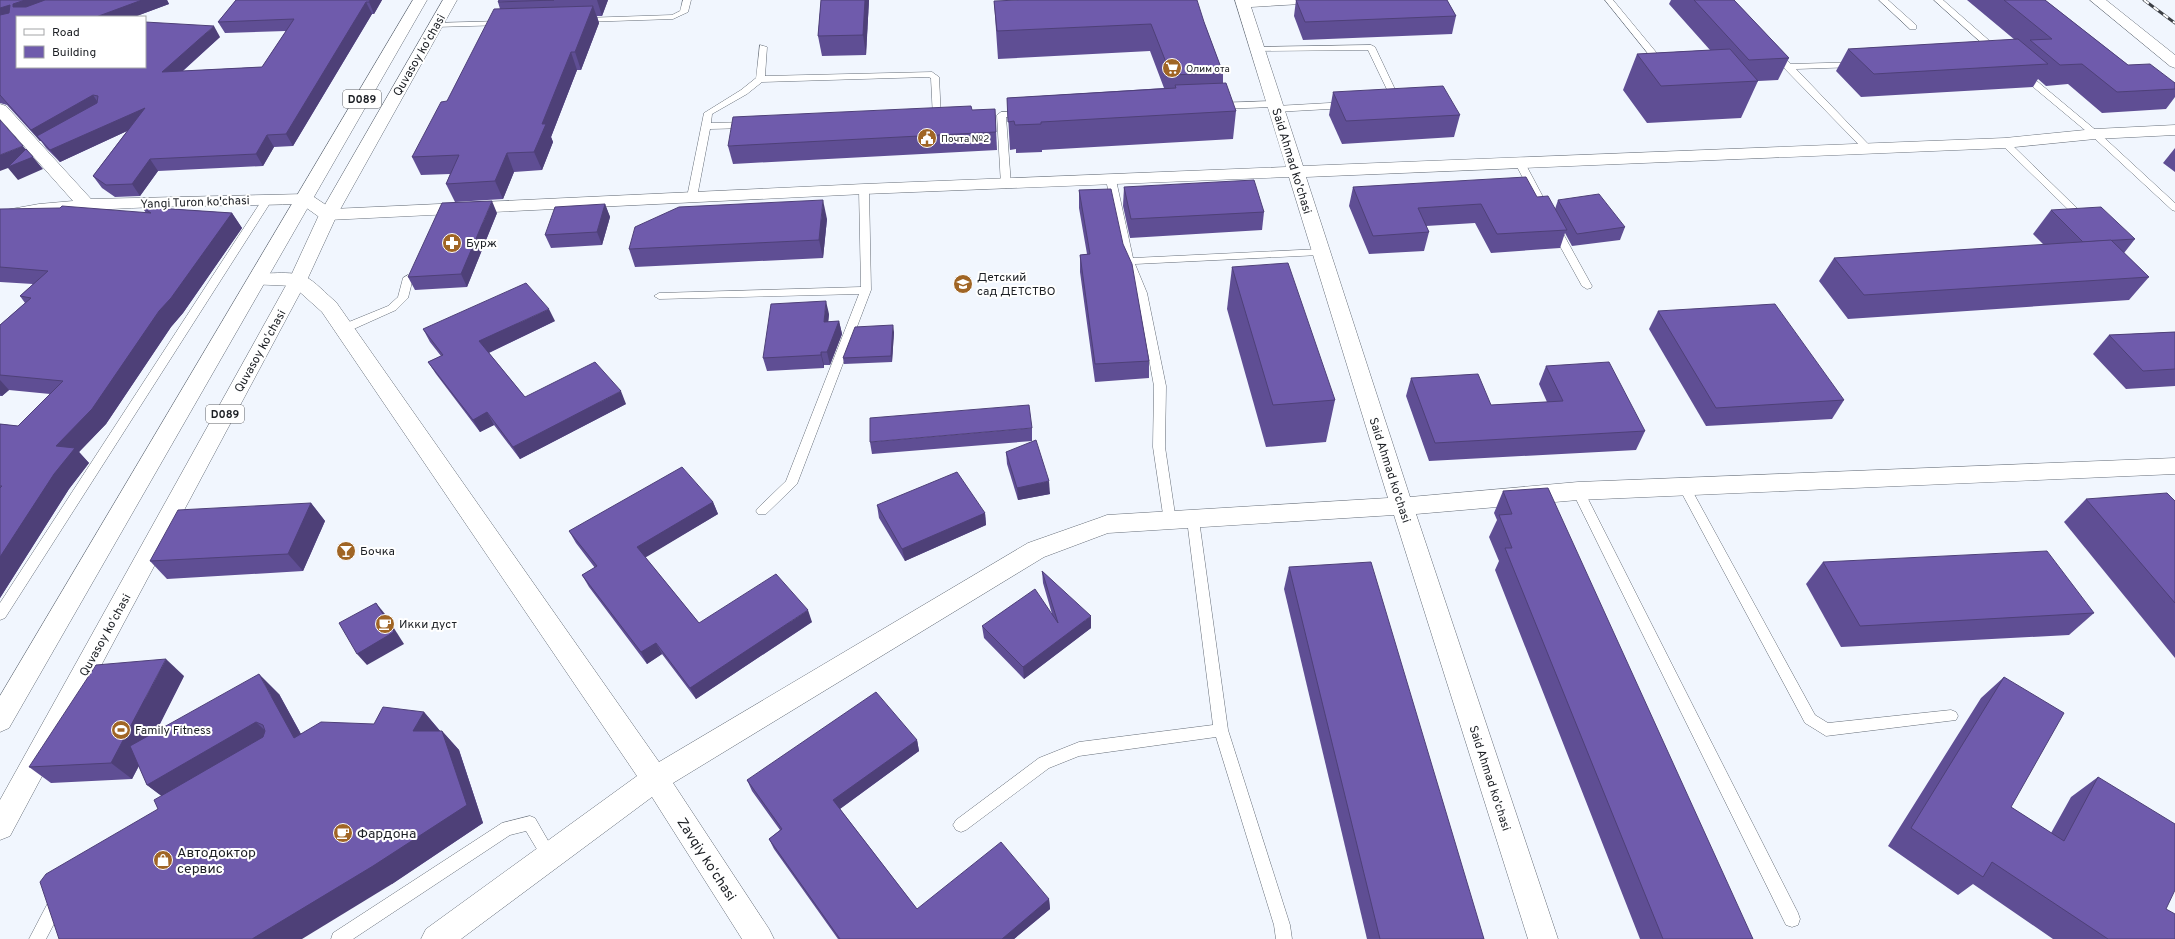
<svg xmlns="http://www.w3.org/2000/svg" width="2175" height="939" viewBox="0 0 2175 939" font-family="Overpass,sans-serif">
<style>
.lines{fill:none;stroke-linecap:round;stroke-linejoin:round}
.service-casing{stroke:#666e79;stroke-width:1}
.minor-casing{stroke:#666e79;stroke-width:1}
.primary-casing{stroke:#666e79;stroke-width:1}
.service{fill:#fff;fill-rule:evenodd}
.minor{fill:#fff;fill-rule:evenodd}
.primary{fill:#fff;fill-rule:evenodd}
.rail-casing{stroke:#3c3f45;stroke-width:3}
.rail{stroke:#fff;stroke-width:2;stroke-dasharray:6;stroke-linecap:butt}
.wall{fill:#5f4e94}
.shaded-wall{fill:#4e4078}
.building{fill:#6f5bac;stroke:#4e4078}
.labels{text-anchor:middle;stroke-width:4;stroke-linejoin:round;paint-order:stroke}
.far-poi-label{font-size:10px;fill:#1c1f24;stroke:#fff;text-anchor:start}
.shield{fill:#fff;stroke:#606266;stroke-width:1}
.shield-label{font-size:11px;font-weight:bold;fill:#1c1f24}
.street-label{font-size:12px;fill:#1c1f24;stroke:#fff}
.poi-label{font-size:12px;fill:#1c1f24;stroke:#fff;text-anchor:start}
.near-poi-label{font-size:14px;fill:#1c1f24;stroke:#fff;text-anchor:start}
.near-street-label{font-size:14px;fill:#1c1f24;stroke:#fff}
</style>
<rect width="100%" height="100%" fill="#f1f6fe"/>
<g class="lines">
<g class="service-casing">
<g id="service">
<polygon points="683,0 691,0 688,12 673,19 583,22 579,20 583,18 672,15 680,11"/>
<polygon points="1605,0 1613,0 1665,63 1665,67 1659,67"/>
<polygon points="1879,0 1888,0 1916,25 1916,29 1910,29"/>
<polygon points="1934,0 1943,0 2000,50 2000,54 1994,54"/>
<polygon points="502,21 505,21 505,25 435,27 431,25 435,23"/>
<polygon points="760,45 767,47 765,76 932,72 939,77 941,118 937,121 933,118 931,78 928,77 762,82 747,94 712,114 711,123 748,122 752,125 748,128 710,129 697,197 695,199 689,199 687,197 704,113 741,90 756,78"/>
<polygon points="1371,45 1375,47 1401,102 1400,104 1395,105 1391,102 1392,100 1368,50 1257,51 1253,49 1257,47"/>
<polygon points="1782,61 1788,61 1791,64 1860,62 1861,64 1857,67 1796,69 1871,147 1871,151 1865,151 1785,69 1781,63"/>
<polygon points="2020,72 2026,72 2098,132 2175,203 2175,211 2172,210 2092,136 2020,76"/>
<polygon points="1275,101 1279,104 1276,106 1347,102 1351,105 1347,108 1275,112 1271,109 1274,107 1219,109 1215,106 1219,103"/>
<polygon points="1022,111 1026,114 1025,116 1006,117 1011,185 1006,188 1001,185 997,115 1001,112"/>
<polygon points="2005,140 2008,141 2085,216 2085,220 2079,220 2002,145 2000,143"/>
<polygon points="1520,160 1525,163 1551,212 1549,214 1546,215 1541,212 1515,163"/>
<polygon points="1111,177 1116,180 1133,258 1320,249 1325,252 1320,255 1135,264 1147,293 1166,386 1165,447 1176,521 1174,524 1166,524 1164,521 1153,447 1154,386 1137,293 1124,261 1106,180"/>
<polygon points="864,186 869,189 871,290 797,484 766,514 758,514 756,511 758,508 786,481 859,294 659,299 654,296 659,293 861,287 859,189"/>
<polygon points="267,197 272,200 5,618 0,620 0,603 262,200"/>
<polygon points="1555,225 1560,228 1592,286 1591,288 1587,289 1582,286 1550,228"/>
<polygon points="408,275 413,278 408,298 396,310 347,332 339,332 338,329 339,326 388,306 398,297 403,278"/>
<polygon points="1684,481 1688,483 1815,715 1828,723 1951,710 1956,712 1958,716 1956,720 1826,736 1805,723 1678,486 1680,483"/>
<polygon points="1578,486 1582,488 1584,491 1798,913 1800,919 1798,925 1792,927 1786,925 1572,491 1574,488"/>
<polygon points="1193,515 1197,517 1199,520 1228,730 1290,925 1292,939 1276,939 1274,925 1216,737 1079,756 1049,768 966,830 961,832 956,830 953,825 956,820 1039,758 1079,742 1213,725 1187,520 1189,517"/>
<polygon points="530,816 535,818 554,851 557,856 554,861 549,863 544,861 526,831 510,835 353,939 331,939 333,933 502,823"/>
<polygon points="58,893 64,895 66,901 46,939 29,939 52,895"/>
</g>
</g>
<g class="minor-casing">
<g id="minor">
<path d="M1235,0h73l-2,3 -5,1 -50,3 52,159 702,-28 90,-9 80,-4v10l-80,4 -90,9 -699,29 104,320 168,-15 597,-24v16l-597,26 -162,14 142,425h-30l-134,-424 -286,18 -64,24 -371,226 96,146 5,10h-32l-90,-142 -191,142h-40l5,-10 211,-153 -315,-464 -29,-26 -43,-2 -2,-4 2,-4c11,-3 45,-5 54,0 11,5 22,18 32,26l323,460 369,-219 71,-25 8,-3 281,-17 -99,-321 -425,17 -536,26 -6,-1 -21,-15c-100,3 -202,0 -301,17v-10l39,-7 34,-3 -73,-82v-15l6,2 85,93 214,-5 6,1 21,14 532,-25 422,-17z"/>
<polygon points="2090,0 2106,0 2175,55 2175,68 2170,66"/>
</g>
</g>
<g class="primary-casing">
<g id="primary">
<polygon points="413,0 427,0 9,728 0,732 0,696"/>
<polygon points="443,0 457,0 337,215 307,280 10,836 0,840 0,800 289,280 319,215"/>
</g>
</g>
<use href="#service" class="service"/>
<use href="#minor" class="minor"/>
<use href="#primary" class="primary"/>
<g class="rail-casing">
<polyline id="rail" points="2144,0 2175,23"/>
</g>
<use href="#rail" class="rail"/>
</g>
<g class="wall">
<polygon points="0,0 167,0 169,4 134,17 17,17 220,37 183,71 262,67 286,31 225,33 218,22 236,0 382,0 374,14 372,14 293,146 274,147 263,166 158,171 140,196 115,197 102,188 93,176 127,131 60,162 46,148 41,141 40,141 7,105 0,103"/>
<polygon points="499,0 608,0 602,16 597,16 599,23 581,70 577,70 551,137 553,142 542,170 514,172 503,199 455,202 446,184 450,174 421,175 412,157 447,101 500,9 498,2"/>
<polygon points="821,0 869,0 866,55 822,56 818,36"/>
<polygon points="1296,0 1447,0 1456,16 1452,34 1303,40 1294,16"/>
<polygon points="1671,0 1734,0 1789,58 1778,80 1758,81 1741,118 1647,123 1623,90 1637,54 1710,50 1669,4"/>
<polygon points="1967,0 2045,0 2128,65 2175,83 2175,97 2166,109 2102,113 2068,84 2046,86 2038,79 2033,87 1861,97 1836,71 1848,49 2015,40"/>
<polygon points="994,1 1204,22 1223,73 1223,83 1236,111 1233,139 1042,150 1042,152 1016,153 1016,149 1010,150 1007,98 1164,88 1150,51 998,59"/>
<polygon points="1333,92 1460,115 1454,137 1342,144 1329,115"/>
<polygon points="995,109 997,150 733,164 728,146"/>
<polygon points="2175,148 2175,172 2163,163"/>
<polygon points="1124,187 1264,212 1262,230 1130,238 1123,206"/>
<polygon points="1353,187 1537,197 1555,209 1558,200 1625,227 1620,240 1572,246 1565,233 1560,248 1491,253 1475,223 1426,226 1429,232 1424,251 1369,254 1349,206"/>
<polygon points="1079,190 1149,361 1149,378 1095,382 1080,272 1080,255 1087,254 1079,208"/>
<polygon points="605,204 610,217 602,245 551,248 545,235"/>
<polygon points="142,207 232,213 242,228 183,313 171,327 106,424 79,452 89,463 69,489 0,598 0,424 18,426 50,394 9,390 2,396 0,396 0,325 25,303 20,296 33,284 0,282 0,209 146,213"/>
<polygon points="2051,210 2135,239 2124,253 2149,277 2129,300 1848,319 1819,281 1834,258 2044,245 2033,234"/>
<polygon points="497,213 467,287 415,290 408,277"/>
<polygon points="827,219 823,258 635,267 629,249"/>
<polygon points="1232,267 1335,400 1326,442 1266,447 1227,309"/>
<polygon points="1658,311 1844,400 1832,419 1706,426 1649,329"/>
<polygon points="829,314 828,322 839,321 842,334 830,365 824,365 824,368 767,371 763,358"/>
<polygon points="555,321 489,353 525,397 626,404 520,459 494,425 480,432 436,374 428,362 441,356 430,342 423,329"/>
<polygon points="894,332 892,362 844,364 843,358"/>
<polygon points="2175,332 2175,386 2126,389 2093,354 2109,335"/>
<polygon points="1546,366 1645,431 1636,450 1429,461 1406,396 1411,378 1491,405 1547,402 1539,384"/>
<polygon points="1032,428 1032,441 872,454 870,442"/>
<polygon points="1006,452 1050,494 1018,500 1007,464"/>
<polygon points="1503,491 1753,939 1640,939 1495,570 1499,561 1489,537 1497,520 1494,513"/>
<polygon points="2086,499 2175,501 2175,658 2064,522"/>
<polygon points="713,502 718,514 645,557 699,623 812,622 696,699 662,654 647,664 589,587 582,575 595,568 576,543 569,531"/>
<polygon points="311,503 325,521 303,571 167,579 150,561"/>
<polygon points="877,505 985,513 986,525 905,561 879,518"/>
<polygon points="1823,562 2094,613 2069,635 1841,647 1806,584"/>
<polygon points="1289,567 1484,939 1367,939 1284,589"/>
<polygon points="1042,571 1091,628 1024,679 984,638 982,626 1052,614 1043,583"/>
<polygon points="184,676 156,732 279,694 301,734 374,724 424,712 440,731 442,731 459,750 483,823 392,884 158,809 162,796 147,785 139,766 132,779 51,783 29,767"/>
<polygon points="2004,677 2011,807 2051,833 2071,797 2098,777 2166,909 2175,939 2053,939 1973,884 1958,895 1888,846 1981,698"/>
<polygon points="917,740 919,751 840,809 917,909 1049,899 1050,909 1014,939 838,939 774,849 769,839 780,830 752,791 747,780"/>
</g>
<g class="shaded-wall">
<polygon points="25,0 64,0 21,16 13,7 13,4"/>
<polygon points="142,0 167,0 169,4 134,17 96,17"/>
<polygon points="370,0 382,0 374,14 369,2"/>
<polygon points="597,0 608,0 602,16"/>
<polygon points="865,0 869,0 866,55 863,35"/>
<polygon points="366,2 372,14 293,146 286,134"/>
<polygon points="10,5 18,17 0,21 0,8"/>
<polygon points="593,6 599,23 581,70 575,52"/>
<polygon points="214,26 220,37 169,83 162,72"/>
<polygon points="571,52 577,70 551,137 553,142 542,170 534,152 542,124"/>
<polygon points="93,95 101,107 37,136 41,141 40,141 31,130"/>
<polygon points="145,108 153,119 60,162 50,150"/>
<polygon points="267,135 274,147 263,166 256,154"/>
<polygon points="23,146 32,157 33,157 43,169 18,180 8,168 0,171 0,155"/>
<polygon points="507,153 514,172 503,199 495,181"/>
<polygon points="150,159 158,171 140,196 132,184"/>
<polygon points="823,200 827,219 823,258 819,240"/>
<polygon points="492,201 497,213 467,287 461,274"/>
<polygon points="605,204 610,217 602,245 597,232"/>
<polygon points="232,213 242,228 183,313 171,327 106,424 79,452 89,463 69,489 0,598 0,557 56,446 159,311"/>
<polygon points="826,301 829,314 827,335 824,322"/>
<polygon points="549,309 555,321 486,354 479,341"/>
<polygon points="839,321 842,334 830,365 827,352"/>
<polygon points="893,325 894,332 892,362 891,356"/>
<polygon points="821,352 824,365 824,368 821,355"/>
<polygon points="0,380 9,390 2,396 0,394"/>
<polygon points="621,391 626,404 520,459 513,447"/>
<polygon points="487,412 494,425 480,432 473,420"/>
<polygon points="1049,481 1050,494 1018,500 1017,488"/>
<polygon points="713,502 718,514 643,559 637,547"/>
<polygon points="311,503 325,521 303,571 288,554"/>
<polygon points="985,513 986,525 905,561 902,549"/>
<polygon points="376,603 385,614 404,644 367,665 357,654"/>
<polygon points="808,610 812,622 696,699 690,688"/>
<polygon points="1091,616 1091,628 1024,679 1023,667"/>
<polygon points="656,643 662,654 647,664 641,652"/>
<polygon points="166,659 184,676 132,779 111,763"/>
<polygon points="259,674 279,694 314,758 294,738"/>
<polygon points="424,712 441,732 413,731"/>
<polygon points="256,722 277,742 172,804 147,785"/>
<polygon points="442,731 459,750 483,823 392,884 302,939 252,939"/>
<polygon points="917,740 919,751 837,811 833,800"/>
<polygon points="1049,899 1050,909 1014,939 1002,939"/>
</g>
<g class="building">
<polygon points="0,0 25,0 13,4 13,7 26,7 45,0 142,0 96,17 17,17 17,67 145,67 145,22 214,26 162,72 262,67 294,19 218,22 236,0 370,0 369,2 366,2 286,134 267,135 256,154 150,159 132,184 106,185 93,176 145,108 50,150 37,136 97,103 98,96 93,95 31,130 0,95 0,15 9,13 10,5 0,8"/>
<polygon points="499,0 554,0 498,2"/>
<polygon points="821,0 865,0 863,35 818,36"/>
<polygon points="1019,0 1197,0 1204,22 1223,73 1171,75 1151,24 997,31 994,1"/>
<polygon points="1296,0 1447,0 1456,16 1305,22"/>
<polygon points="1694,0 1734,0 1789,58 1749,60"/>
<polygon points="2004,0 2045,0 2128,65 2150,64 2175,83 2175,89 2117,92 2082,64 2060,65 2030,40 2052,39"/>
<polygon points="593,6 575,52 571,52 542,124 546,124 534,152 507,153 495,181 446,184 459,155 412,157 441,102 447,101 494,9"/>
<polygon points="2018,39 2048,64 1874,74 1848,49"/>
<polygon points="1730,49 1758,81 1661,86 1637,54"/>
<polygon points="1226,83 1236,111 1041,122 1041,124 1015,125 1014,121 1008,122 1007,98 1176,88 1175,85"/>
<polygon points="1443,86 1460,115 1346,121 1333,92"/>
<polygon points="971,106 972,110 995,109 996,132 728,146 733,117"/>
<polygon points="0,120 23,146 0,155"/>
<polygon points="26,149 33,157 8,167"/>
<polygon points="1526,177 1537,197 1548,196 1567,230 1497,234 1481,204 1418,208 1429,232 1373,236 1353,187"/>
<polygon points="1254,180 1264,212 1131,219 1124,187"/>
<polygon points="1111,189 1123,244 1132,264 1149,361 1095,364 1080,255 1090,254 1079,190"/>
<polygon points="1599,194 1625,227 1577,234 1558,200"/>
<polygon points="823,200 819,240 629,249 635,227 679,207"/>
<polygon points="492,201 461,274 408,277 442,203"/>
<polygon points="605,204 597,232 545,235 555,207"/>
<polygon points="62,206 151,213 142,207 232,213 171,298 159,311 92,409 56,446 75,448 54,474 0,557 0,488 2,486 0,486 0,424 18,426 63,381 0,375 0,325 31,298 20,296 48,271 0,267 0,209 60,208"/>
<polygon points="2101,207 2135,239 2083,242 2051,210"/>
<polygon points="2111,240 2149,277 1864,295 1834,258"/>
<polygon points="1288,263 1335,400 1273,405 1232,267"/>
<polygon points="526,283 549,309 479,341 525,397 595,362 621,391 513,447 487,412 473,420 428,362 443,355 423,329"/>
<polygon points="826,301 824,322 839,321 827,352 821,352 821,355 763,358 771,304"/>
<polygon points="1775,304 1844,400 1716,408 1658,311"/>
<polygon points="893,325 891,356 843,358 855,327"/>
<polygon points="2175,332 2175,369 2143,371 2109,335"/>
<polygon points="1609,362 1645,431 1435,443 1411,378 1478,374 1491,405 1563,401 1546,366"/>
<polygon points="1029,405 1032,428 870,442 870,418"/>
<polygon points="1036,440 1049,481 1017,488 1006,452"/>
<polygon points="682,467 713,502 637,547 699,623 776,574 808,610 690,688 656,643 641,652 582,575 597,566 569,531"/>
<polygon points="957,472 985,513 902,549 877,505"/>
<polygon points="1548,488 1753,939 1663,939 1505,548 1512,548 1499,515 1512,514 1503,491"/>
<polygon points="2167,493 2175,501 2175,603 2086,499"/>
<polygon points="311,503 288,554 150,561 178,510"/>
<polygon points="2047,551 2094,613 1860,626 1823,562"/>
<polygon points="1371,562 1484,939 1380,939 1289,567"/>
<polygon points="1042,571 1091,616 1023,667 982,626 1035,589 1058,623"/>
<polygon points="376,603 394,632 357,654 339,623"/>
<polygon points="166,659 111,763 29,767 96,665"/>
<polygon points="259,674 294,738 321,722 374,724 383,707 424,712 413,731 442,731 467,805 373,866 252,939 59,939 40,882 46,874 158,809 154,800 263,737 265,731 263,725 256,722 147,785 130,746"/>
<polygon points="2004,677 2064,713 2011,807 2064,841 2098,777 2175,824 2175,890 2166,909 2175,914 2175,939 2108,939 1992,862 1983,877 1911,828"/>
<polygon points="876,692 917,740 833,800 917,909 1001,842 1049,899 1002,939 840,939 769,839 782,829 747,780"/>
</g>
<defs>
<g id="supermarket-disc" transform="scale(1)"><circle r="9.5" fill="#a06525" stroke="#fff"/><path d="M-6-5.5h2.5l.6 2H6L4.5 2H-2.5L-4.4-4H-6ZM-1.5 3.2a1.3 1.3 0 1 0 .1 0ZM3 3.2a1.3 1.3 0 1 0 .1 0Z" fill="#fff"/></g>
<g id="civic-disc" transform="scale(1)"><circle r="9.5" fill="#a06525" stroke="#fff"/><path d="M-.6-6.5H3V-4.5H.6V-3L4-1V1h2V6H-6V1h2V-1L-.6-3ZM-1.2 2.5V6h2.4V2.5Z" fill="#fff"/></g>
<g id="pharmacy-disc" transform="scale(1)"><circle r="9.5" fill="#a06525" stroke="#fff"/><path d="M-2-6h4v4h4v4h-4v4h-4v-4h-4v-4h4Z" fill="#fff"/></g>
<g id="school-disc" transform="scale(1)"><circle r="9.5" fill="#a06525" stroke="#fff"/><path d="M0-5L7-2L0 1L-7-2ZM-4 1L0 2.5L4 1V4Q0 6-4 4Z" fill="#fff"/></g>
<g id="bar-disc" transform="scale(1)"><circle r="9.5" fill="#a06525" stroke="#fff"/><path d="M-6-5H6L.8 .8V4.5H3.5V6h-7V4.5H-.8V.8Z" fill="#fff"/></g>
<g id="cafe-disc" transform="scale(1)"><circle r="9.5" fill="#a06525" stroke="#fff"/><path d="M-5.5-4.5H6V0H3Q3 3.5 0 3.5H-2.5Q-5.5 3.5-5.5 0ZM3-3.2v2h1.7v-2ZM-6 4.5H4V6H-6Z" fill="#fff"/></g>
<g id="stadium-disc" transform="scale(1)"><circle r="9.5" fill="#a06525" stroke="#fff"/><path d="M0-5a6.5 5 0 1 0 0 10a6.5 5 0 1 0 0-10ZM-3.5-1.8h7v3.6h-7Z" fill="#fff"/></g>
<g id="shop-disc" transform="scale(1)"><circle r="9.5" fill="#a06525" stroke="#fff"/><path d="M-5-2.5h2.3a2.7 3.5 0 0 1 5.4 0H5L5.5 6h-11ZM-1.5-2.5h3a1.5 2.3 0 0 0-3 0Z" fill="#fff"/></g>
</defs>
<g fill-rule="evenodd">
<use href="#supermarket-disc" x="1172" y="68"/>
<use href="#civic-disc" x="927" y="138"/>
<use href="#pharmacy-disc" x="452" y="243"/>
<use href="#school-disc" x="963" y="284"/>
<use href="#bar-disc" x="346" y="551"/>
<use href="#cafe-disc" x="385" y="624"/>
<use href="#stadium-disc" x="121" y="730"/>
<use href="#cafe-disc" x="343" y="833"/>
<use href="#shop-disc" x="163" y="860"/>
</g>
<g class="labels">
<g class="far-poi-label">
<text x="1186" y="72">Олим ота</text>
<text x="941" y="142">Почта №2</text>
</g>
<g class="shield">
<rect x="343" y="90" width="38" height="18" rx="3"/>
<rect x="206" y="405" width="38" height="18" rx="3"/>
</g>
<g class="shield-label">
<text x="362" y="103">D089</text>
<text x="225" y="418">D089</text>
</g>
<g class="street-label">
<text transform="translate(419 55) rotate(-60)" y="4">Quvasoy koʻchasi</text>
<text transform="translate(1292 161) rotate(73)" y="4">Said Ahmad ko'chasi</text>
<text transform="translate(195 202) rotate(-2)" y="4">Yangi Turon ko'chasi</text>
<text transform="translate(260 351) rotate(-61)" y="4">Quvasoy koʻchasi</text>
<text transform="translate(1390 470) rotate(72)" y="4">Said Ahmad ko'chasi</text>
<text transform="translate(105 635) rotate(-61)" y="4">Quvasoy koʻchasi</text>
<text transform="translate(1490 778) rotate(72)" y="4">Said Ahmad ko'chasi</text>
</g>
<g class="poi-label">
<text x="466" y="247">Бурж</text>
<text x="977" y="281">Детский<tspan x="977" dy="14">сад ДЕТСТВО</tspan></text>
<text x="360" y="555">Бочка</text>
<text x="399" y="628">Икки дуст</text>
<text x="135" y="734">Family Fitness</text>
</g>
<g class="near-poi-label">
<text x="357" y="838">Фардона</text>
<text x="177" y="857">Автодоктор<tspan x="177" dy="16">сервис</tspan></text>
</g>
<g class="near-street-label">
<text transform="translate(707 859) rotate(57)" y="5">Zavqiy koʻchasi</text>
</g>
</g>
<rect x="16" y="16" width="130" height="52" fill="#ffffff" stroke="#a4a5a7"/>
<rect x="24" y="29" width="20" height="6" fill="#ffffff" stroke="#a4a5a7"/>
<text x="52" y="36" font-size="12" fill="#1c1f24">Road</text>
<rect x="24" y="46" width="20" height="12" fill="#6f5bac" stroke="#a4a5a7"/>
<text x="52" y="56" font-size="12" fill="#1c1f24">Building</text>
</svg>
